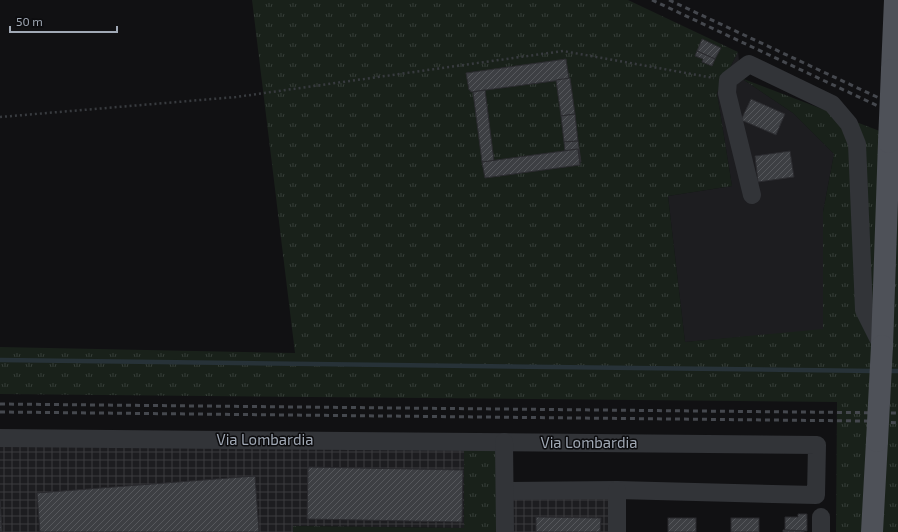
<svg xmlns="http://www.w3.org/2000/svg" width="898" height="532" viewBox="0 0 898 532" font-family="'Exo 2',sans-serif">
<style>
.built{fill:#1d1d20}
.industrial{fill:url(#industrial-grid)}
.grass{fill:url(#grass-tufts)}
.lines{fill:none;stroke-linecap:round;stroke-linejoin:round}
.stream{stroke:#273238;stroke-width:4.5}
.building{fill:url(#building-hatch);stroke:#2b2b2f}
.path{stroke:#383b3f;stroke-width:2.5;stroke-dasharray:2 3;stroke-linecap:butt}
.minor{stroke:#323438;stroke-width:18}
.major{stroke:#4e5158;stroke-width:22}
.rail{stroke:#45484e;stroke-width:3;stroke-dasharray:5 4;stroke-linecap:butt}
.major-bridge{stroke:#4e5158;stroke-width:22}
.labels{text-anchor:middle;stroke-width:3;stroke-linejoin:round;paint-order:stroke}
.street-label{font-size:15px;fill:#a1a9b5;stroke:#0c0c0e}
</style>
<defs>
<pattern id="industrial-grid" width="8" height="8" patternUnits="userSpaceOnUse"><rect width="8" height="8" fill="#1d1d20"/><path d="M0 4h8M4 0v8" fill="none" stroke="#3b3b3e"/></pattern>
<pattern id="grass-tufts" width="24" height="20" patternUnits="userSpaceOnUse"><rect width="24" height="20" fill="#19211a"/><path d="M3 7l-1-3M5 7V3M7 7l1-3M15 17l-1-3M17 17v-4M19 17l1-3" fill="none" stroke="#373e39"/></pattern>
<pattern id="building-hatch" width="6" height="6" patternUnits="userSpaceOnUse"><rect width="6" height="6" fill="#3d3f43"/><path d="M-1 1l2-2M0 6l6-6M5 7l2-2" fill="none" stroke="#56585c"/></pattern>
</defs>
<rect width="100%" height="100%" fill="#111113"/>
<polygon class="built" points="738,52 741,78 793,113 834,154 823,212 823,330 685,342 668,196 732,186 717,93"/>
<g class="industrial">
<polygon points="0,435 464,441 464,528 293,526 293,532 0,532"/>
<polygon points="614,492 614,532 505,532 504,493"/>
</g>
<g class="grass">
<polygon points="252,0 628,0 738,52 717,93 732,186 668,196 685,342 823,329 823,212 834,154 793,113 741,78 898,138 898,532 836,532 837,402 0,394 0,347 295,353"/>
<polygon points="464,441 504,442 505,532 293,532 293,526 464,528"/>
</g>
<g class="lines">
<g class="stream">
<polyline points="0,360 874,371"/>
<polyline points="886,371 898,371"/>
</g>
</g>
<g class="building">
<polygon points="702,39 721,48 715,59 697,51"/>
<polygon points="697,51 715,59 712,66 702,62 703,59 695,56"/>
<polygon points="566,59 569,79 471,92 470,90 469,90 466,73"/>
<polygon points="570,78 575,114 561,116 556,80"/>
<polygon points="485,90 494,161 482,162 473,92"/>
<polygon points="751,99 785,114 776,135 741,120"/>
<polygon points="575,114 578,141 564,142 561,116"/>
<polygon points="578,141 581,162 580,162 578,149 565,151 564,142"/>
<polygon points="578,149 580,165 485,178 482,162"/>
<polygon points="790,151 794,177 758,182 755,156"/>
<polygon points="308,467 463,470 462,522 307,519"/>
<polygon points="255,476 259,532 40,532 37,493"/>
<polygon points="0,499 2,532 0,532"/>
<polygon points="798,514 807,514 807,531 785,530 785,517 798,517"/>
<polygon points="536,517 601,518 600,532 536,532"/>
<rect x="668" y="518" width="28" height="14"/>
<rect x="731" y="518" width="28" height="14"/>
<polygon points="783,530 804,531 804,532 783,532"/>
</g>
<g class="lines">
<polyline class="path" points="0,117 236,97 563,51 714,78"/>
<g class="minor">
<polyline points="752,195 727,93 728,80 749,64 832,104 849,124 857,144 864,310 882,346"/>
<polyline points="0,438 817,445 816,495 617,490 505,491"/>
<polyline points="504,442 505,532"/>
<polyline points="617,490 617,532"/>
<polyline points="821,517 821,532"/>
</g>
<g class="major">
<polyline points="892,70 895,0"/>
<polyline points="882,346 889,142"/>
<polyline points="872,532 877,441"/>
</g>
<g class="rail">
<polyline points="652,0 878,106"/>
<polyline points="669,0 879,98"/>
<polyline points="0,404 898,413"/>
<polyline points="0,412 866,421 898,423"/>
</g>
<g class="major-bridge">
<polyline points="889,142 892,70"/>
<polyline points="877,441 882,346"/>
</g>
</g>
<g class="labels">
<g class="street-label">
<text x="265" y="445">Via Lombardia</text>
<text x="589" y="448">Via Lombardia</text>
</g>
</g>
<path d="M10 26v6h107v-6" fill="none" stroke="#a1a9b5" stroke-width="2"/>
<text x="16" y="26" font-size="12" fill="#a1a9b5" stroke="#0c0c0e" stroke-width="3" paint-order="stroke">50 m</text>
</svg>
